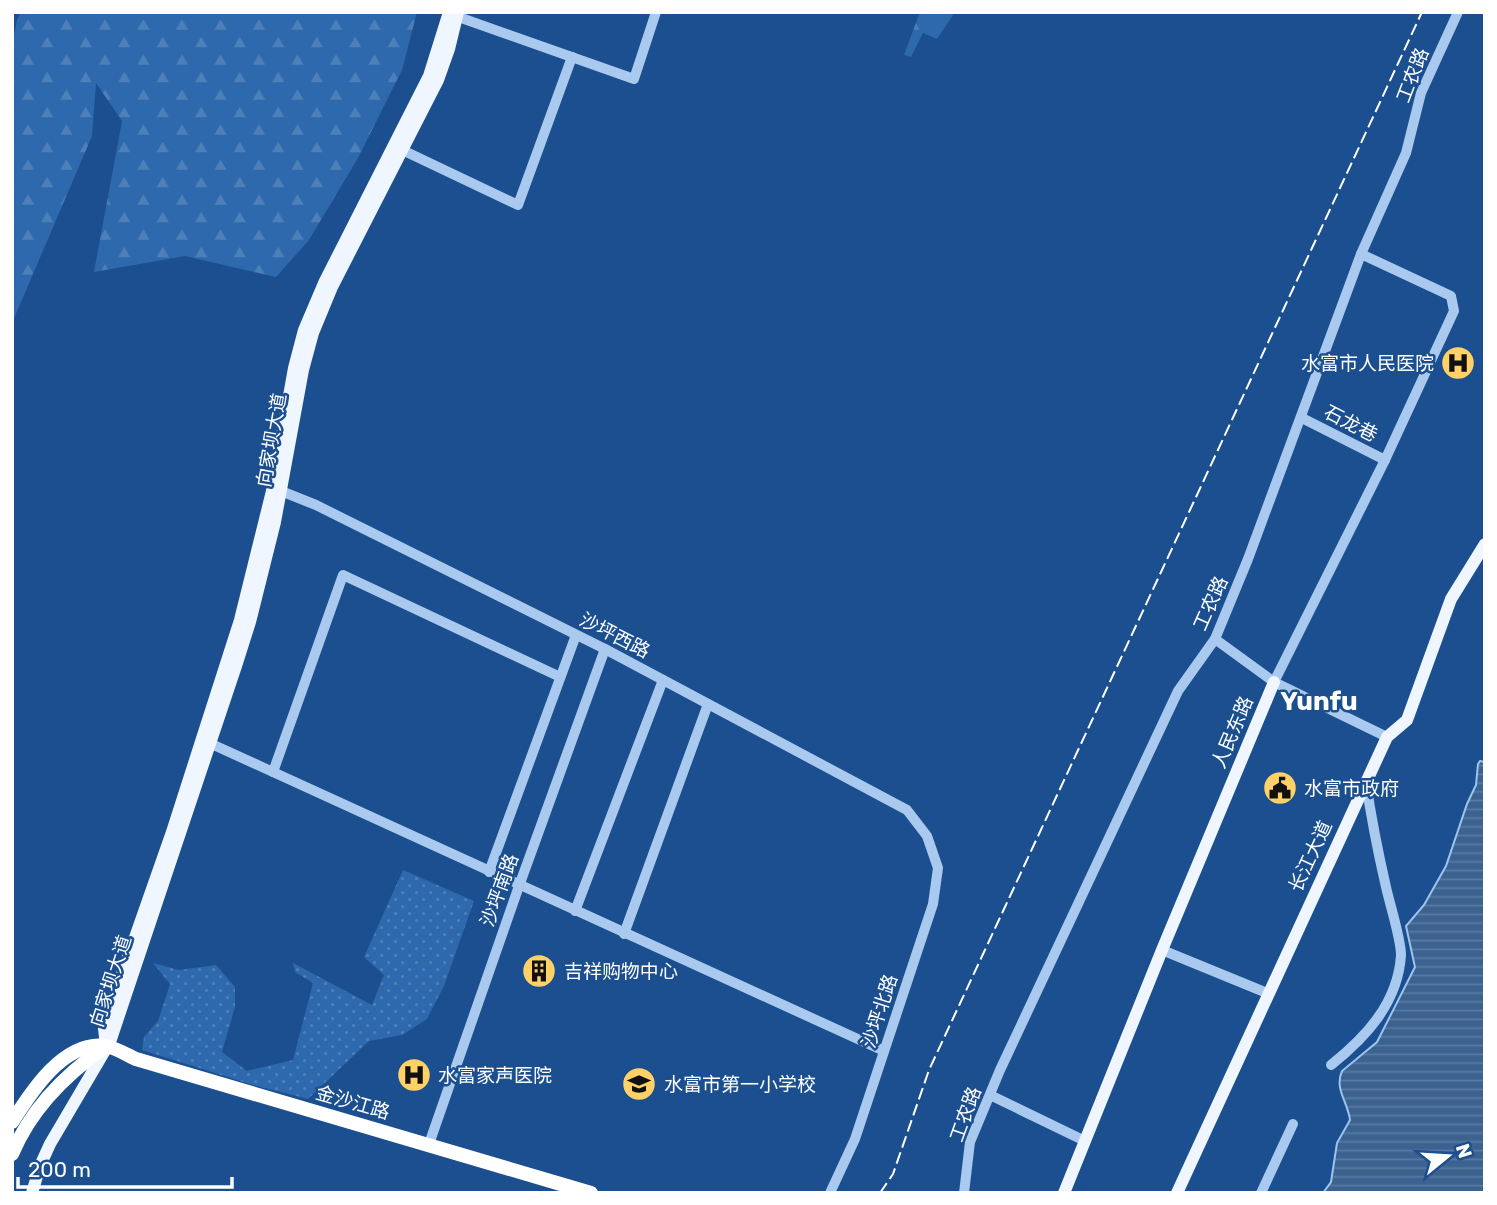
<svg xmlns="http://www.w3.org/2000/svg" width="1497" height="1205" viewBox="0 0 1497 1205" font-family="Rubik,'Noto Sans SC',sans-serif">
<style>
.grass{fill:url(#grass-dots)}
.forest{fill:url(#forest-firs)}
.water{fill:url(#water-rules);stroke:#9cc4f0;stroke-width:2}
.lines{fill:none;stroke-linecap:round;stroke-linejoin:round}
.minor{stroke:#a9c9ee;stroke-width:10}
.major{stroke:#f0f6ff;stroke-width:12}
.highway{stroke:#fff;stroke-width:14}
.rail{stroke:#fff;stroke-width:2;stroke-dasharray:12 5;stroke-linecap:butt}
.labels{text-anchor:middle;stroke-width:5;stroke-linejoin:round;paint-order:stroke}
.street-label{font-size:19px;fill:#fff;stroke:#1b4f8f}
.poi-label{font-size:19px;fill:#fff;stroke:#1b4f8f;text-anchor:start}
.district-label{font-size:26px;font-weight:bold;fill:#fff;stroke:#1b4f8f}
</style>
<defs>
<pattern id="grass-dots" width="8" height="8" patternUnits="userSpaceOnUse" patternTransform="scale(1.75)"><rect width="8" height="8" fill="#2e69ad"/><path d="M2 2h.1M6 6h.1" fill="none" stroke="#4d80b9" stroke-width="1.8" stroke-linecap="round"/></pattern>
<pattern id="forest-firs" width="22" height="20" patternUnits="userSpaceOnUse" patternTransform="scale(1.75)"><rect width="22" height="20" fill="#2e69ad"/><path d="M5 1l3.5 6h-7zM16 11l3.5 6h-7z" fill="#4d80b9"/></pattern>
<pattern id="water-rules" width="6" height="5" patternUnits="userSpaceOnUse" patternTransform="scale(1.75)"><rect width="6" height="5" fill="#3c6290"/><path d="M0 2.5h6" fill="none" stroke="#597aa1"/></pattern>
</defs>
<rect width="100%" height="100%" fill="#1b4f8f"/>
<polygon class="grass" points="403,870 474,901 444,986 427,1019 402,1035 369,1041 308,1099 253,1085 142,1050 144,1037 158,1021 170,984 153,963 179,970 216,965 235,987 235,1007 222,1052 247,1071 293,1060 313,983 295,972 293,963 372,1005 384,975 364,957"/>
<g class="forest">
<polygon points="21,12 417,12 402,70 358,158 309,240 276,277 185,256 94,272 122,121 96,83 92,136 12,323 12,46 17,20"/>
<polygon points="920,12 955,12 937,39 923,33 911,57 904,55"/>
</g>
<path class="water" d="M1480,761l5,1v431h-162l8,-11 6,-39 13,-23c-2,-18 -16,-31 -8,-49l35,-29 38,-75 -9,-41 18,-21 22,-39 21,-62 9,-19 2,-21z"/>
<g class="lines">
<g class="minor">
<polyline points="450,14 634,79 656,12"/>
<polyline points="398,148 518,205 572,57"/>
<polyline points="1302,418 1385,460"/>
<polyline points="276,489 316,505 605,649 907,810 927,836 938,868 933,904 855,1139 830,1193"/>
<polyline points="1215,639 1274,682 1387,737"/>
<polyline points="1274,682 1385,460 1454,311 1451,296 1361,254"/>
<polyline points="205,741 884,1051"/>
<polyline points="273,772 343,575 558,676"/>
<polyline points="489,872 576,635"/>
<polyline points="575,911 663,680"/>
<polyline points="624,934 708,704"/>
<polyline points="1162,950 1267,993"/>
<path d="M1331,1065c35,-28 67,-62 70,-110 0,-16 -11,-50 -15,-68 -8,-35 -15,-70 -20,-105"/>
<polyline points="990,1095 1085,1141"/>
<polyline points="429,1144 519,886 605,649"/>
<polyline points="964,1193 970,1142 1000,1070 1178,691 1215,639 1248,559 1361,254 1406,153 1421,93 1458,12"/>
<polyline points="1261,1193 1293,1124"/>
</g>
<g class="major">
<polyline points="106,1046 104,1028 112,1003 172,832 240,620 272,491 294,368 304,330 324,283 429,76 449,12"/>
<polyline points="32,1193 40,1166 50,1144 110,1042 236,666 250,622 275,522 303,370 313,333 332,287 438,80 449,49 458,12"/>
<polyline points="1064,1193 1162,950 1274,682"/>
<polyline points="1177,1193 1387,737 1407,720 1451,599 1485,544"/>
</g>
<g class="highway">
<path d="M12,1122c19,-30 52,-82 94,-76 10,2 21,9 30,13l455,134"/>
<path d="M12,1154c19,-45 54,-80 93,-107"/>
</g>
<polyline class="rail" points="880,1193 893,1174 929,1070 1422,12"/>
</g>
<defs>
<g id="hospital-disc" transform="scale(1.75)"><circle r="9.5" fill="#ffd166" stroke="#1b4f8f"/><path d="M-5-5h3v3.5h4V-5h3V5h-3V1.5h-4V5h-3Z" fill="#111"/></g>
<g id="civic-disc" transform="scale(1.75)"><circle r="9.5" fill="#ffd166" stroke="#1b4f8f"/><path d="M-.6-6.5H3V-4.5H.6V-3L4-1V1h2V6H-6V1h2V-1L-.6-3ZM-1.2 2.5V6h2.4V2.5Z" fill="#111"/></g>
<g id="building-disc" transform="scale(1.75)"><circle r="9.5" fill="#ffd166" stroke="#1b4f8f"/><path d="M-4-6H4V6H1V3H-1V6H-4ZM-2.5-4.3h1.7v1.8h-1.7ZM.8-4.3h1.7v1.8H.8ZM-2.5-1h1.7V.8h-1.7ZM.8-1h1.7V.8H.8Z" fill="#111"/></g>
<g id="school-disc" transform="scale(1.75)"><circle r="9.5" fill="#ffd166" stroke="#1b4f8f"/><path d="M0-5L7-2L0 1L-7-2ZM-4 1L0 2.5L4 1V4Q0 6-4 4Z" fill="#111"/></g>
</defs>
<g fill-rule="evenodd">
<use href="#hospital-disc" x="1458" y="363"/>
<use href="#civic-disc" x="1280" y="788"/>
<use href="#building-disc" x="539" y="971"/>
<use href="#hospital-disc" x="414" y="1075"/>
<use href="#school-disc" x="639" y="1084"/>
</g>
<g class="labels">
<g class="street-label">
<text transform="translate(1412 75) rotate(-69)" y="7">工农路</text>
<text transform="translate(1351 423) rotate(27)" y="7">石龙巷</text>
<text transform="translate(271 440) rotate(-80)" y="7">向家坝大道</text>
<text transform="translate(1210 603) rotate(-66)" y="7">工农路</text>
<text transform="translate(615 635) rotate(27)" y="7">沙坪西路</text>
<text transform="translate(1232 732) rotate(-67)" y="7">人民东路</text>
<text transform="translate(1310 856) rotate(-65)" y="7">长江大道</text>
<text transform="translate(499 890) rotate(-70)" y="7">沙坪南路</text>
<text transform="translate(110 981) rotate(-72)" y="7">向家坝大道</text>
<text transform="translate(879 1011) rotate(-72)" y="7">沙坪北路</text>
<text transform="translate(353 1102) rotate(16)" y="7">金沙江路</text>
<text transform="translate(965 1114) rotate(-70)" y="7">工农路</text>
</g>
<g class="poi-label">
<text x="1434" y="370" text-anchor="end">水富市人民医院</text>
<text x="1304" y="795">水富市政府</text>
<text x="564" y="978">吉祥购物中心</text>
<text x="438" y="1082">水富家声医院</text>
<text x="664" y="1091">水富市第一小学校</text>
</g>
<g class="district-label">
<text x="1319" y="710">Yunfu</text>
</g>
</g>
<rect width="1497" height="1205" fill="none" stroke="#ffffff" stroke-width="28"/>
<g transform="translate(1448 1156) rotate(72)" stroke="#1b4f8f" stroke-width="5" paint-order="stroke">
<path d="M0-5L12 26L0 18L-12 26Z" fill="#ffffff"/>
<text y="-10" font-size="19" font-weight="bold" text-anchor="middle" fill="#ffffff">N</text>
</g>
<path d="M18 1177v10h214v-10" fill="none" stroke="#ffffff" stroke-width="3.5"/>
<text x="28" y="1177" font-size="21" fill="#ffffff" stroke="#1b4f8f" stroke-width="5" paint-order="stroke">200 m</text>
</svg>
